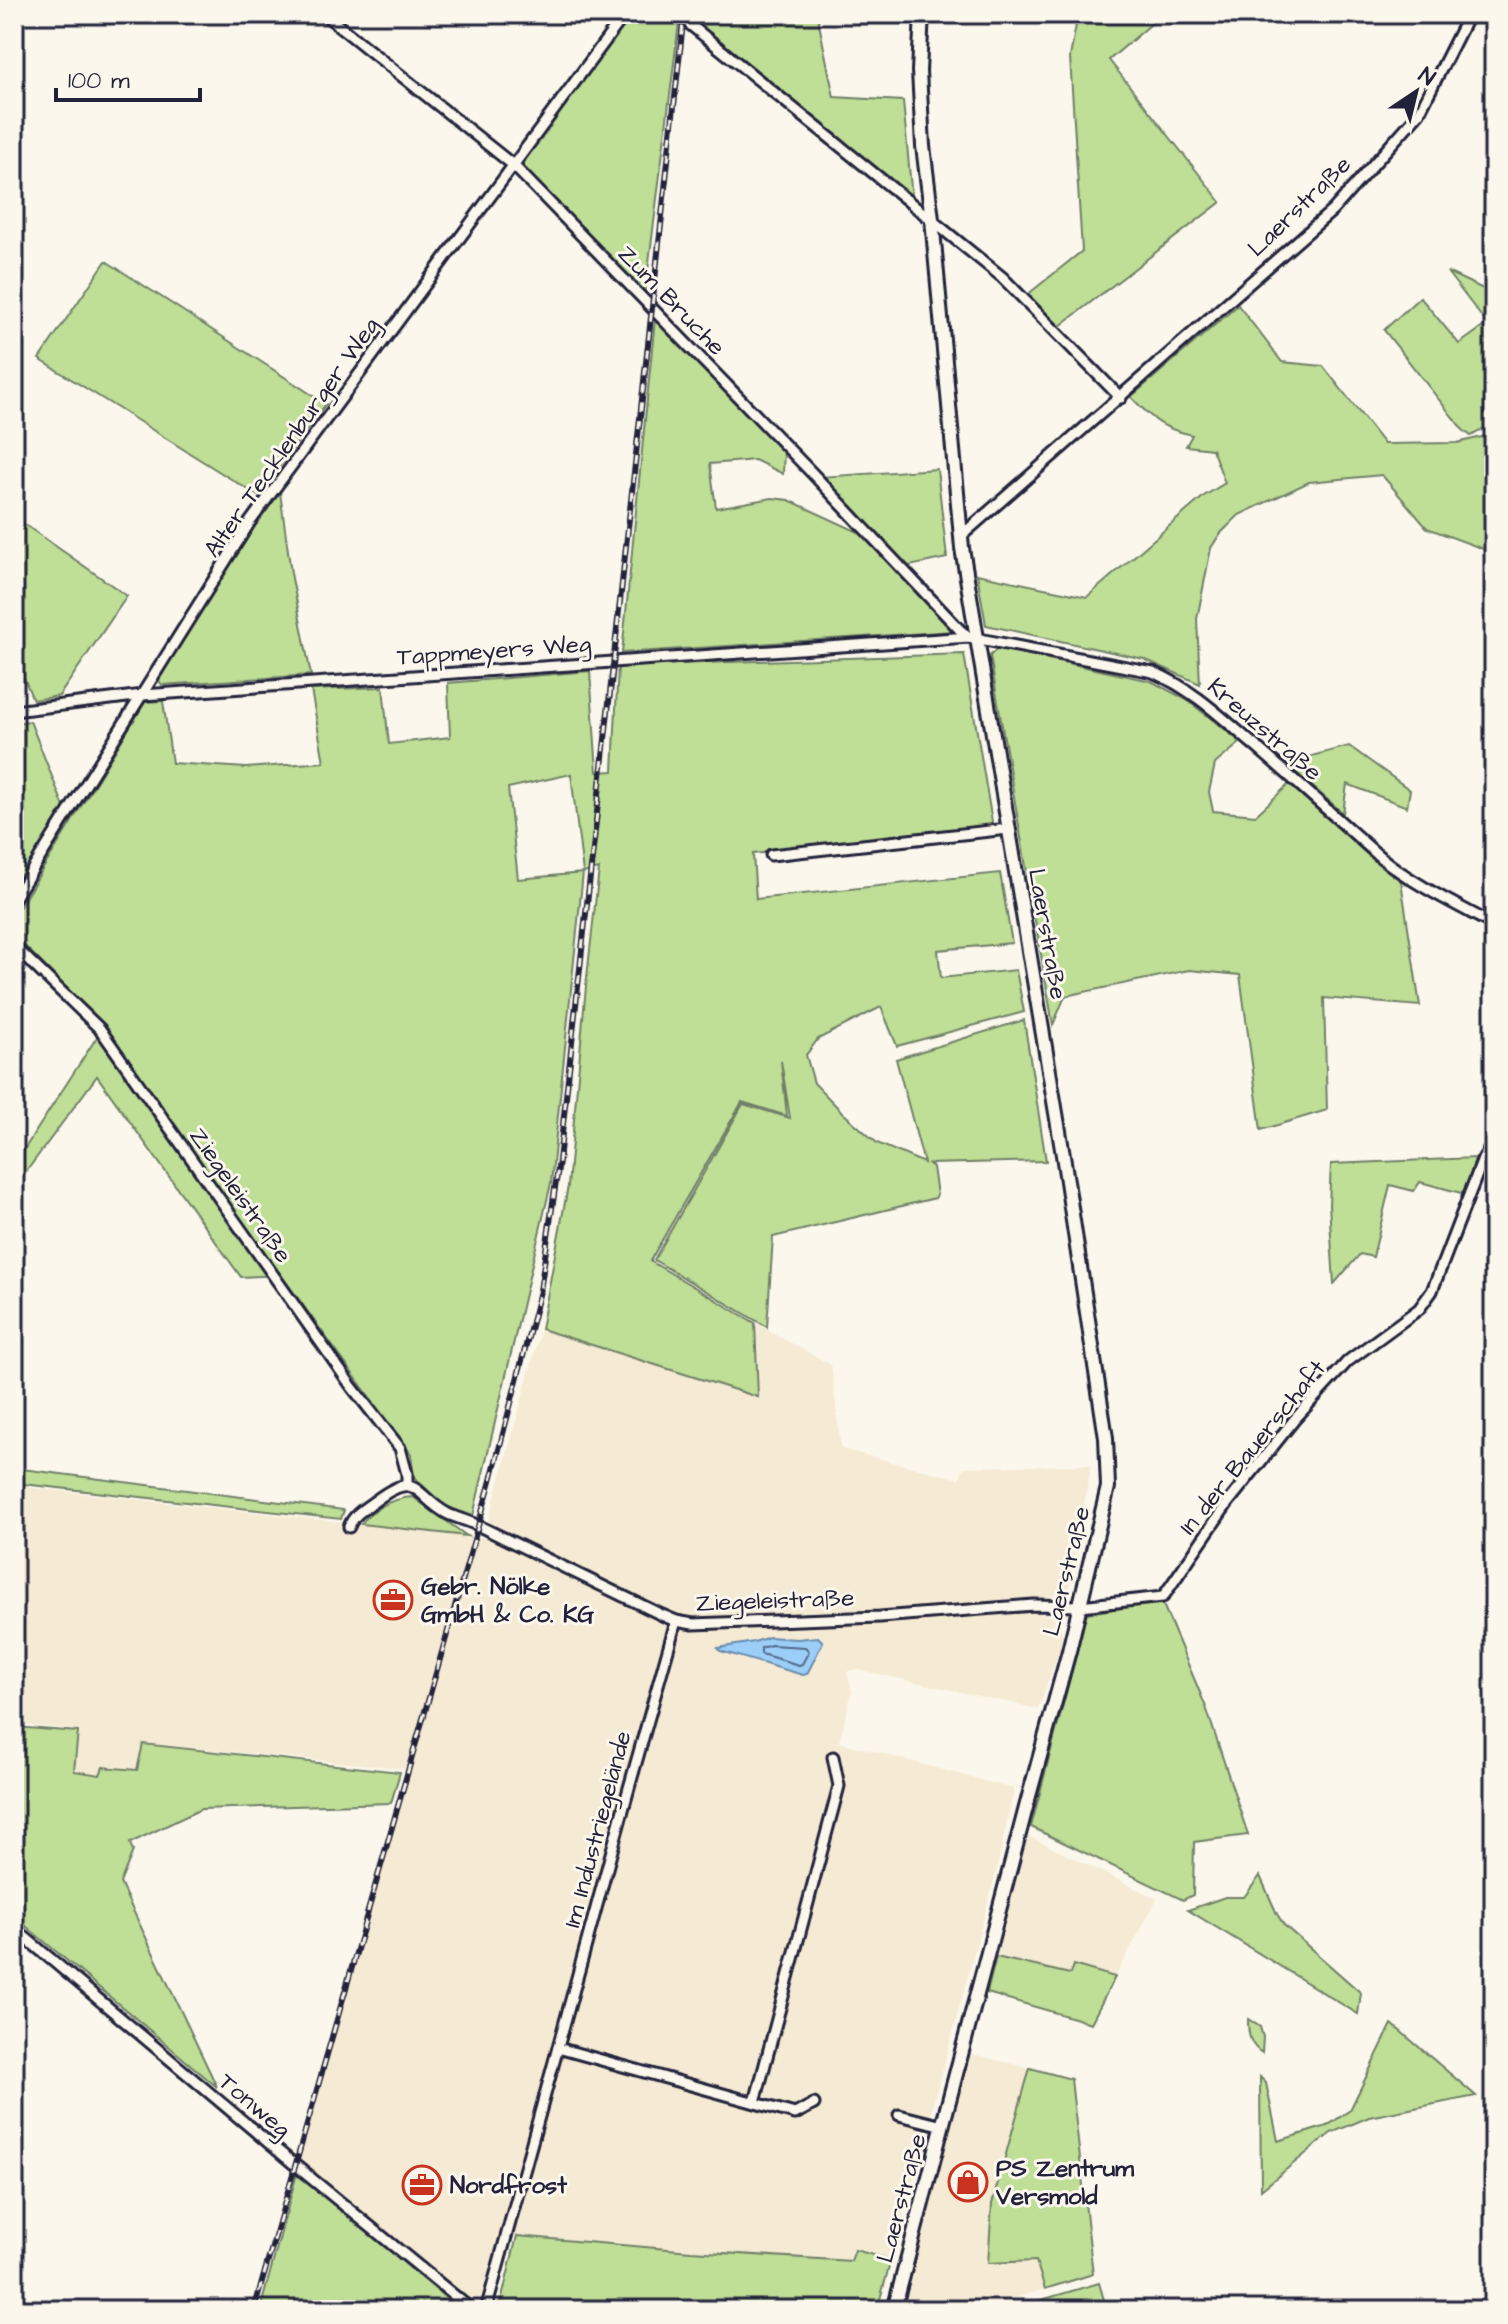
<svg xmlns="http://www.w3.org/2000/svg" width="1508" height="2324" viewBox="0 0 1508 2324" font-family="'Architects Daughter',sans-serif">
<style>
.built{fill:#f5ead3}
.green{fill:#bfde96;stroke:#708068;stroke-width:2;fill-rule:evenodd}
.water{fill:#9bcff8;stroke:#6b8aac;stroke-width:2}
.lines{fill:none;stroke-linecap:round;stroke-linejoin:round}
.shore{stroke:#526787;stroke-width:2}
.street-casing{stroke:#22223b;stroke-width:15}
.secondary-casing{stroke:#22223b;stroke-width:18}
.street{stroke:#fbf7ec;stroke-width:9}
.secondary{stroke:#fbf7ec;stroke-width:12}
.rail-casing{stroke:#22223b;stroke-width:6}
.rail{stroke:#fbf7ec;stroke-width:3;stroke-dasharray:9;stroke-linecap:butt}
.labels{text-anchor:middle;stroke-width:6;stroke-linejoin:round;paint-order:stroke}
.street-label{font-size:24px;fill:#22223b;stroke:#fbf7ec}
.poi-label{font-size:24px;font-weight:bold;fill:#22223b;stroke:#fbf7ec;text-anchor:start}
</style>
<rect width="100%" height="100%" fill="#fbf7ec"/>
<filter id="ink" filterUnits="userSpaceOnUse"><feTurbulence type="fractalNoise" baseFrequency=".0125" numOctaves="2"/><feDisplacementMap in="SourceGraphic" scale="16" xChannelSelector="R" yChannelSelector="G"/><feConvolveMatrix kernelMatrix="1 2 1 2 8 2 1 2 1" color-interpolation-filters="sRGB"/></filter>
<g filter="url(#ink)">
<g class="built">
<polygon points="755,1323 831,1365 841,1449 959,1479 964,1467 1091,1465 1069,1590 1043,1599 1039,1612 1053,1617 1058,1622 1063,1635 1062,1643 1038,1709 855,1669 847,1672 852,1692 839,1742 1014,1789 996,1872 891,2260 855,2250 852,2261 691,2251 517,2236 503,2233 482,2310 478,2310 456,2294 299,2165 410,1769 144,1743 136,1770 103,1767 101,1775 74,1771 79,1730 14,1724 14,1486 484,1538 541,1329 757,1397"/>
<polygon points="1028,1836 1157,1899 1115,1977 1073,1965 1070,1974 996,1957"/>
<polygon points="971,2054 1030,2068 992,2204 988,2263 1036,2261 1045,2289 977,2310 904,2310 915,2263"/>
</g>
<g class="green">
<polygon points="631,14 668,14 679,23 645,294 519,165"/>
<polygon points="689,14 817,14 834,97 903,101 912,199 688,18"/>
<polygon points="1078,14 1163,14 1109,60 1221,202 1060,326 1027,295 1082,251 1070,57"/>
<polygon points="106,261 326,404 277,470 291,573 311,675 162,685 157,678 229,565 263,499 39,359"/>
<polygon points="1447,272 1494,294 1494,423 1471,436 1463,430 1384,330 1420,297 1459,344 1487,324"/>
<path d="M1238,305l44,57 41,4 61,78 73,-1 37,-9v119l-67,-25 -45,-53 -73,7 -70,33 -19,19 -9,14 -14,71 3,65 -56,-25 -158,-34 -9,-51 110,23 117,-101 21,-13 -13,-34 -26,-3 6,-11c-32,-7 -38,-15 -61,-38z"/>
<polygon points="655,319 784,451 783,474 755,460 710,464 716,508 772,498 789,500 865,535 954,631 622,653"/>
<polygon points="937,469 947,558 905,567 819,477"/>
<polygon points="14,517 127,596 59,696 33,700 14,653"/>
<polygon points="997,648 1151,681 1187,700 1241,742 1215,764 1209,792 1213,811 1256,815 1289,784 1369,856 1401,881 1420,1006 1324,998 1327,1110 1261,1130 1240,975 1189,970 1065,996 1053,1025 990,656"/>
<path d="M964,654l29,174 -240,26 3,45 244,-26 12,70 -74,7 3,28 75,-8 8,42 -127,34 -16,-39 -63,32 -12,16 8,28 29,30 34,30 47,20 -28,-104 128,-39 22,141 -117,3 4,3 4,28 -2,3 -162,39 -6,90 -113,-67 89,-156 47,14 -9,-57 6,55 -45,-14 -92,159 105,62 3,74 -217,-68 27,-143 18,-200 13,-117 -16,4 -32,310 -78,333 -30,-11 -29,-28 -3,-23 -130,-179 -40,2 -144,-201 -83,112v-23l90,-139 -90,-91v-19l131,-214 18,-1 9,62 74,5 78,-6 -13,-72 72,-3 6,57 61,-7 -2,-54 142,-12 7,101 16,-1 5,-105zM571,774l12,99 -65,6 -10,-91z"/>
<polygon points="30,721 64,807 14,890 14,723"/>
<polygon points="1349,746 1410,790 1407,807 1347,784 1343,813 1285,763"/>
<polygon points="1475,1158 1465,1194 1420,1182 1414,1191 1390,1185 1373,1257 1360,1254 1334,1284 1329,1204 1331,1164"/>
<polygon points="14,1468 344,1510 341,1519 14,1483"/>
<path d="M413,1497l54,39 -106,-12c12,-16 32,-26 52,-27z"/>
<polygon points="1162,1602 1206,1707 1248,1835 1194,1842 1193,1895 1183,1900 1031,1827 1087,1613"/>
<polygon points="14,1727 78,1732 74,1771 100,1775 103,1767 137,1770 143,1744 400,1772 391,1803 201,1809 130,1843 133,1851 120,1883 217,2087 14,1916"/>
<polygon points="1260,1876 1277,1914 1284,1925 1361,1993 1358,2014 1188,1910 1225,1897 1244,1897"/>
<polygon points="996,1957 1070,1974 1073,1965 1115,1977 1091,2023 987,1993"/>
<path d="M1248,2019l12,8 3,10 -1,16c-13,-8 -14,-20 -14,-34z"/>
<polygon points="1392,2024 1476,2096 1369,2117 1331,2133 1261,2190 1260,2077 1266,2083 1278,2141 1327,2126 1350,2110"/>
<polygon points="1030,2068 1071,2079 1093,2274 1045,2289 1036,2261 988,2263 992,2204"/>
<polygon points="297,2173 460,2310 260,2310"/>
<polygon points="517,2236 691,2251 851,2261 855,2250 891,2260 877,2310 499,2310"/>
<polygon points="1099,2283 1107,2310 1007,2310"/>
</g>
<polygon class="water" points="769,1637 797,1639 818,1637 823,1642 807,1674 803,1675 720,1651 718,1648 754,1642"/>
<g class="lines">
<polygon class="shore" points="771,1645 805,1647 809,1651 802,1664 799,1665 761,1654 761,1648"/>
<g class="street-casing">
<g id="street">
<polyline points="324,14 513,165 812,473 960,630 969,637"/>
<polyline points="677,14 1002,277 1121,398"/>
<polyline points="961,536 1333,210 1419,113 1469,14"/>
<path d="M14,711l129,-16 826,-58 184,35c37,16 64,41 94,67 45,38 88,78 132,117 35,29 76,48 115,69"/>
<polyline points="771,855 1008,829"/>
<polyline points="14,899 250,522 625,14"/>
<polyline points="14,946 100,1029 352,1387 400,1448 407,1474 407,1485"/>
<path d="M349,1527c4,-12 16,-19 26,-26 43,-33 39,-5 73,13 9,4 20,7 29,11l185,90 14,6 17,3 187,-7 154,-12 46,1 83,-9 64,-93 67,-84 54,-59 71,-52 13,-18 51,-132 11,-17"/>
<polyline points="14,1928 295,2165 472,2310"/>
<polyline points="558,2048 795,2114 814,2104"/>
<polyline points="755,2102 839,1786 833,1757"/>
<polyline points="899,2115 943,2126"/>
<polyline points="486,2310 629,1788 676,1621"/>
</g>
</g>
<g class="secondary-casing">
<polyline id="secondary" points="894,2310 1029,1796 1069,1651 1108,1487 1106,1438 1063,1155 962,548 932,219 923,146 919,71 922,14"/>
</g>
<use href="#street" class="street"/>
<use href="#secondary" class="secondary"/>
<g class="rail-casing">
<polyline id="rail" points="254,2310 490,1484 540,1291 559,1161 684,14"/>
</g>
<use href="#rail" class="rail"/>
</g>
</g>
<defs>
<g id="office-ring" transform="scale(2)"><circle r="9.5" fill="#fbf7ec" stroke="#c8321e" stroke-width="1.5"/><path d="M-6-3h4V-5.5h4V-3h4V5H-6ZM-1-4.5V-3h2v-1.5ZM-6 0V1H6V0Z" fill="#c8321e"/></g>
<g id="shop-ring" transform="scale(2)"><circle r="9.5" fill="#fbf7ec" stroke="#c8321e" stroke-width="1.5"/><path d="M-5-2.5h2.3a2.7 3.5 0 0 1 5.4 0H5L5.5 6h-11ZM-1.5-2.5h3a1.5 2.3 0 0 0-3 0Z" fill="#c8321e"/></g>
</defs>
<g fill-rule="evenodd">
<use href="#office-ring" x="393" y="1600"/>
<use href="#shop-ring" x="968" y="2182"/>
<use href="#office-ring" x="422" y="2185"/>
</g>
<g class="labels">
<g class="street-label">
<text transform="translate(1299 206) rotate(-44)" y="8">Laerstraße</text>
<text transform="translate(672 300) rotate(46)" y="8">Zum Bruche</text>
<text transform="translate(291 437) rotate(-55)" y="8">Alter Tecklenburger Weg</text>
<text transform="translate(494 650) rotate(-4)" y="8">Tappmeyers Weg</text>
<text transform="translate(1265 729) rotate(41)" y="8">Kreuzstraße</text>
<text transform="translate(1048 934) rotate(80)" y="8">Laerstraße</text>
<text transform="translate(241 1195) rotate(55)" y="8">Ziegeleistraße</text>
<text transform="translate(1252 1447) rotate(-51)" y="8">In der Bauerschaft</text>
<text transform="translate(1066 1571) rotate(-76)" y="8">Laerstraße</text>
<text transform="translate(775 1600) rotate(-2)" y="8">Ziegeleistraße</text>
<text transform="translate(597 1829) rotate(-75)" y="8">Im Industriegelände</text>
<text transform="translate(255 2105) rotate(40)" y="8">Tonweg</text>
<text transform="translate(901 2198) rotate(-75)" y="8">Laerstraße</text>
</g>
<g class="poi-label">
<text x="421" y="1594">Gebr. Nölke<tspan x="421" dy="28">GmbH &amp; Co. KG</tspan></text>
<text x="996" y="2176">PS Zentrum<tspan x="996" dy="28">Versmold</tspan></text>
<text x="450" y="2193">Nordfrost</text>
</g>
</g>
<rect width="1508" height="2324" fill="none" stroke="#fbf7ec" stroke-width="48"/>
<rect x="24" y="24" width="1460" height="2276" fill="none" stroke="#22223b" stroke-width="3" filter="url(#ink)"/>
<g transform="translate(1416 92) rotate(35)" stroke="#fbf7ec" stroke-width="6" paint-order="stroke">
<path d="M0-6L14 30L0 20L-14 30Z" fill="#22223b"/>
<text y="-12" font-size="22" font-weight="bold" text-anchor="middle" fill="#22223b">N</text>
</g>
<path d="M56 88v12h144v-12" fill="none" stroke="#22223b" stroke-width="4"/>
<text x="68" y="88" font-size="24" fill="#22223b" stroke="#fbf7ec" stroke-width="6" paint-order="stroke">100 m</text>
</svg>
